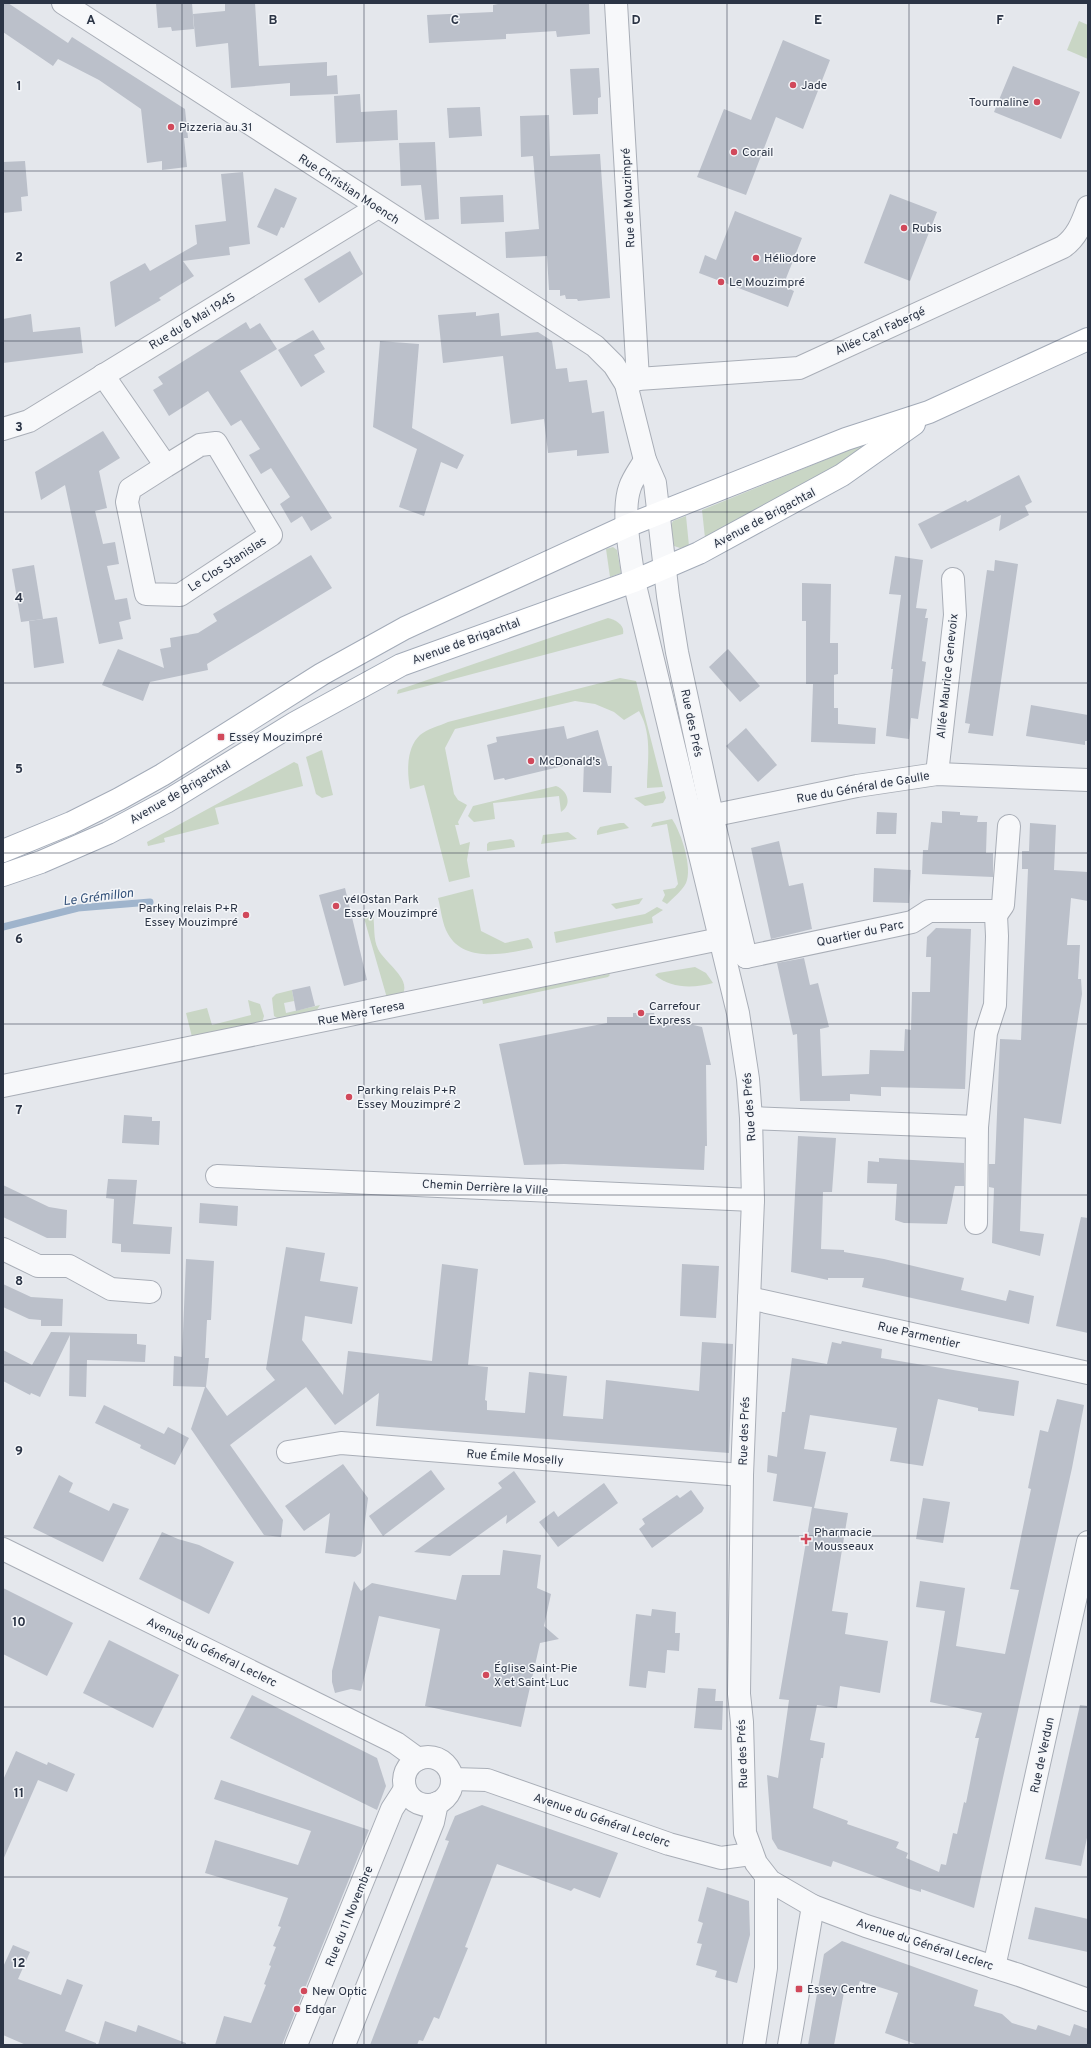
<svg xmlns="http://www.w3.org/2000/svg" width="1091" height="2048" viewBox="0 0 1091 2048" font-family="Overpass,sans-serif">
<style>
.green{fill:#c9d6c5}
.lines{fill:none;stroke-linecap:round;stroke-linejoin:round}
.stream{stroke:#9fb4cc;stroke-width:7}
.building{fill:#bbc0ca}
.minor-casing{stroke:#a9aeb7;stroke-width:24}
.major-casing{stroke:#a3abb8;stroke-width:24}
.minor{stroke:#f7f8fa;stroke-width:22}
.major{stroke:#fff;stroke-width:22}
.grid{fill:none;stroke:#2b3445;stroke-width:1;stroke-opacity:0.55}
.poi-dot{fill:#d1495b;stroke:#f4f6f9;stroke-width:1.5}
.labels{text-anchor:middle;stroke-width:3;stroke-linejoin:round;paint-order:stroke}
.poi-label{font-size:12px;fill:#2b3445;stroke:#f4f6f9;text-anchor:start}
.street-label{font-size:12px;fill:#2b3445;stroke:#f4f6f9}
.water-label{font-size:13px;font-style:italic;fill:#34527a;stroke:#f4f6f9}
.grid-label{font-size:13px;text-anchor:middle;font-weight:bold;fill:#2b3445;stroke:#f4f6f9;stroke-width:3;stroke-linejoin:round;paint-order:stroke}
</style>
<rect width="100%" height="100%" fill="#e4e7ec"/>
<g class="green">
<polygon points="1079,21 1088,25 1088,59 1067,50"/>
<polygon points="879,438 883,443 705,538 702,510"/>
<polygon points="686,516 689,546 680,548 674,546 671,525 673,521"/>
<polygon points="613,547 617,550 621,573 610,577 606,549"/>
<path d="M608,618c8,2 17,7 15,16l-226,60 1,-4z"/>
<path d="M620,678l16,3 27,106 -16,1c0,-26 6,-53 -8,-77l-15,9 -10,-8 -19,-8 -20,-3 -120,28 -10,19 9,46 4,6 9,5 -9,17 1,3h-4l5,20 10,-3 -3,18 3,17 -21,5 -25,-97 -14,4c-3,-17 -4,-41 10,-54 7,-6 19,-9 28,-13z"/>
<polygon points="322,750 333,795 322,798 316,794 306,757"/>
<polygon points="294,762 298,764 303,786 215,808 219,824 164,838 165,842 148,846 147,842"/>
<path d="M556,786c11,4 17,18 5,26l-2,-16 -66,7 2,16 -21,3 -6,-6 5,-10z"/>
<polygon points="664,791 666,798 663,803 645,806 634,798"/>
<path d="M672,819c9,13 21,49 14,64 -4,8 -13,15 -19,21l-5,-3 3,-6 -2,-5 12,-2 3,-4 -11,-60 -16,3 2,-4z"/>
<polygon points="620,823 624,823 629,828 597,835 597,831 600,827"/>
<polygon points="568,832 577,839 541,844 543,835"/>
<polygon points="511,839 514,841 515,847 487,851 487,844 489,842"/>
<path d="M473,889l8,42 24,12 23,-5 3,3 2,7c-27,6 -69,15 -85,-14 -6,-10 -7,-25 -10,-36z"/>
<polygon points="643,898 639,904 616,909 611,904"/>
<polygon points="657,907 663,910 652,917 653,923 556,943 554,932 645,914"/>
<path d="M373,915c2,11 0,24 5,34 6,13 33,29 25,45l-16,4 -23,-80z"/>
<path d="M695,967l11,6 7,10c-19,5 -42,6 -58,-8l3,-2z"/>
<polygon points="609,974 610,975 608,977 483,1004 482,999"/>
<polygon points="292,990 294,1001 284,1003 286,1013 320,1005 315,1013 279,1019 274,1016 272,998 276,994"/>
<polygon points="248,1000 260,1004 264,1016 262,1023 192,1037 186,1013 207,1008 212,1025 251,1015"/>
</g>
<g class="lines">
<polyline class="stream" points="3,927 78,908 150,902"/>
</g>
<g class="building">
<polygon points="3,3 8,3 68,43 72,37 185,109 188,138 184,138 187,167 162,170 162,161 147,163 141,109 99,80 58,59 53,66 3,32"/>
<polygon points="156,3 192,3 194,29 172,31 171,27 158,28"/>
<polygon points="225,3 255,3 259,66 327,62 327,76 337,75 338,94 290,96 290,83 231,88 228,43 196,47 193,14 225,11"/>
<polygon points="503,3 589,3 590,34 557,37 556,31 506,34 506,39 429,43 427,15 493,12 493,5"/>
<polygon points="783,40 830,60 803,129 776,117 746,195 697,177 724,109 751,120"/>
<polygon points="1013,66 1080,92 1061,139 994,112"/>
<polygon points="599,68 601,97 598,98 598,114 573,115 570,69"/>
<polygon points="360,94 361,112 397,110 398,140 336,143 334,96"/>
<polygon points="480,107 482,136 449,138 447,108"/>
<polygon points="549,115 550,156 600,154 610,298 578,301 577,299 566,299 565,295 560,296 560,290 549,290 547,256 506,258 505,232 539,229 533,156 521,157 520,116"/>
<polygon points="435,142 439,219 425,220 421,185 401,186 399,143"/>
<polygon points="25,161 28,196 21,197 22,211 3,213 3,162"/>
<polygon points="243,172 250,244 229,247 230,255 183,261 194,276 159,298 161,300 115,327 110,282 145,263 150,271 197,244 195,225 226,221 221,174"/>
<polygon points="275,188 297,198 284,228 281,227 277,236 257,227"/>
<polygon points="890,194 937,212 910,281 864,263"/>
<polygon points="503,195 504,222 461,224 460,197"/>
<polygon points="735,211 802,238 783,286 794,291 788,307 699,273 705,255 716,260"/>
<polygon points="350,251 363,274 319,303 304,279"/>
<polygon points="476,312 476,316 499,313 501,336 538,332 552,341 556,369 567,368 569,382 587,380 592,413 604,411 609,453 577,456 577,450 548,453 544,419 511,424 503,356 443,363 438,315"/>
<polygon points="31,314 33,332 80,327 83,353 3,363 3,319"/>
<polygon points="246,322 250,329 260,323 277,349 240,371 332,518 311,531 302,516 291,523 280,504 290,497 271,468 261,474 249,455 260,449 241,420 231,426 208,391 169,416 153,390 163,384 158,377"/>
<polygon points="313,330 325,349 314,355 325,372 301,387 278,350"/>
<polygon points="380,341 419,344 412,428 464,455 457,469 441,462 424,516 399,507 417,449 373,427"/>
<polygon points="103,431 120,458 99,471 107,508 95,511 103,544 115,542 119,564 107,566 115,600 127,598 131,619 119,622 123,639 99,644 65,485 41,500 35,472"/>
<polygon points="1019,475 1032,502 1025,506 1029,515 999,531 1001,515 931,549 918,524 966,500 967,502"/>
<polygon points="311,555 332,588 207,664 208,670 150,682 143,701 102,685 118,649 164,668 160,649 171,647 170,638 198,633 217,621 213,614"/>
<polygon points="895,556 923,560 916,608 927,609 925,618 928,618 922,661 926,662 918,719 911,718 909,739 886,736 893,669 891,669 901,595 889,594"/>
<polygon points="995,560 1018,564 993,736 968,733 970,724 965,723 987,570 994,571"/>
<polygon points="34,565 43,619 21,622 12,569"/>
<polygon points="802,583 831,584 830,643 838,643 838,674 834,675 834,708 838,708 838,724 876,728 875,744 811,742 813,684 806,684 806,621 802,621"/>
<polygon points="57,617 64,663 34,668 29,621"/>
<polygon points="728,649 760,686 740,702 709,667"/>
<polygon points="1031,705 1088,715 1088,741 1085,741 1085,745 1026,736"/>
<polygon points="564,726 567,739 598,730 608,766 612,766 611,793 583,792 584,761 505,780 504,778 494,780 487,745 497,742 496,737"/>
<polygon points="746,728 777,765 758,782 726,746"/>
<polygon points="942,811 960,812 960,815 978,816 977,822 987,822 986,853 993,853 993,877 922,874 923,850 928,850 931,822 942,823"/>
<polygon points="877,812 897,813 896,834 876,834"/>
<polygon points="1030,823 1056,825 1054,870 1088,872 1088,901 1071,898 1067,945 1080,945 1078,979 1081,979 1082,994 1061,1124 1024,1118 1020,1231 1044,1234 1040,1256 992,1243 994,1188 989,1187 989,1164 995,1164 1000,1039 1021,1040 1028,869 1022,869 1022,851 1029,851"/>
<polygon points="779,841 789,886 803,883 812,929 771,939 751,848"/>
<polygon points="874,868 911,870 909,903 873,902"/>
<polygon points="345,888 367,980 344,986 319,895"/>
<polygon points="936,928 971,929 965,1089 881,1087 881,1096 850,1094 850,1101 800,1101 797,1034 793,1035 777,963 804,958 810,985 818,983 829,1027 820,1029 822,1076 869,1074 870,1050 904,1051 905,1029 911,1030 912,992 930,992 931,957 926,957 927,937"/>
<polygon points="310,986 315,1006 296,1011 292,990"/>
<polygon points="633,1013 654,1013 655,1016 702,1027 711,1065 706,1065 707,1146 705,1146 704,1170 564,1164 524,1165 499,1044 607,1023 607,1017 633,1017"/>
<polygon points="124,1115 152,1117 152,1121 160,1121 159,1145 122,1143"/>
<polygon points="798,1136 836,1138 832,1192 823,1192 821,1249 844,1250 844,1252 884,1259 964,1278 961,1290 1006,1301 1009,1290 1034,1296 1029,1324 862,1287 864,1278 828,1278 828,1280 791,1272"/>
<polygon points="879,1158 964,1163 964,1186 955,1186 947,1224 904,1223 895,1220 897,1184 867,1183 868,1161 879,1162"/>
<polygon points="108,1179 137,1180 133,1224 172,1227 170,1254 121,1252 121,1244 112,1243 114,1199 106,1198"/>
<polygon points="3,1185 49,1207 67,1210 66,1238 47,1238 3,1217"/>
<polygon points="200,1203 238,1206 237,1226 199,1223"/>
<polygon points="1081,1217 1088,1218 1088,1333 1056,1326"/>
<polygon points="286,1247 325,1253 320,1281 358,1287 352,1324 305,1316 302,1340 343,1395 348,1351 432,1361 442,1264 478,1269 468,1365 488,1367 485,1400 487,1401 487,1410 525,1413 529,1372 567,1376 563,1416 603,1419 606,1380 699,1391 702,1342 733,1344 729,1453 376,1426 379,1393 335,1425 306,1387 230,1445 283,1520 281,1537 264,1535 191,1429 205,1387 173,1386 174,1356 182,1357 186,1259 214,1261 211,1320 207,1320 205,1358 209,1358 206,1387 227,1416 275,1380 266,1369"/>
<polygon points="682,1264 719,1266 716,1318 680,1316"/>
<polygon points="3,1284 31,1297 63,1299 62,1326 41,1326 41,1320 29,1319 3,1307"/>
<polygon points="51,1332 137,1334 137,1344 146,1345 145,1362 87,1360 86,1397 69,1396 70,1335 40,1397 31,1393 30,1395 3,1381 3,1350 32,1365"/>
<polygon points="842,1341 882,1349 881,1358 1019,1381 1014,1416 978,1411 978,1408 938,1399 923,1466 890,1461 897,1428 810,1415 804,1449 826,1452 814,1508 848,1513 832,1611 848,1613 845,1634 888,1641 880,1693 840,1686 837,1708 817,1705 810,1740 825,1743 823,1758 821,1758 813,1808 848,1821 847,1824 899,1842 896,1848 908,1853 906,1858 939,1872 941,1864 946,1865 953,1833 957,1834 964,1802 966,1803 979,1738 975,1738 982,1713 930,1702 945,1611 916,1607 920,1581 965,1588 956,1646 1005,1654 1019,1590 1010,1589 1031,1489 1028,1488 1040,1430 1048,1432 1057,1399 1084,1405 1072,1468 974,1908 921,1889 921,1892 911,1889 833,1861 831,1867 813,1861 778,1849 772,1839 767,1775 778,1778 789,1700 779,1699 812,1507 773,1501 777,1474 767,1472 768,1455 777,1457 782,1412 785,1412 792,1358 827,1364 832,1342 841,1344"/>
<polygon points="104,1405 164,1434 168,1427 189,1438 175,1465 140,1448 141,1445 95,1423"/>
<polygon points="343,1464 368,1498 361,1553 355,1557 325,1553 330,1513 304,1531 285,1506"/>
<polygon points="431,1470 445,1489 383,1536 369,1516"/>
<polygon points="514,1471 536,1502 506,1524 507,1515 450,1556 414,1552 502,1488 498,1483"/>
<polygon points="59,1475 73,1483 69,1492 109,1511 113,1503 129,1509 103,1562 33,1528"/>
<polygon points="604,1483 618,1503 558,1547 539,1522 554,1511 558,1517"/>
<polygon points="691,1490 704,1508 702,1512 652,1548 639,1529 645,1524 642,1519 677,1495 680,1498"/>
<polygon points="923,1498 950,1502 943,1543 916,1539"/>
<polygon points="162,1532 178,1539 199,1545 234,1562 209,1614 139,1579"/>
<polygon points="503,1550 541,1555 537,1588 551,1594 544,1626 559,1639 540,1643 521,1727 425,1706 440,1629 379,1616 361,1691 351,1689 335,1693 332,1682 332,1671 354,1581 361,1591 372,1583 456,1600 462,1575 500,1575"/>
<polygon points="3,1588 73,1623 47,1676 3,1654"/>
<polygon points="652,1609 676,1612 675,1633 680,1633 679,1651 667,1650 665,1673 648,1671 646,1688 629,1686 636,1614 651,1616"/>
<polygon points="109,1640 179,1675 153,1728 83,1693"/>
<polygon points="698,1688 716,1689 715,1701 723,1701 722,1730 694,1728"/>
<polygon points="252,1695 377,1758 386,1786 377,1810 230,1738"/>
<polygon points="1080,1705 1088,1706 1088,1833 1081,1866 1045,1859"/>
<polygon points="16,1751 47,1765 48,1762 75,1774 67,1792 38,1780 3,1860 3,1780"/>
<polygon points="221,1780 369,1830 282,2045 215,2045 224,2016 251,2023 266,1985 264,1984 271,1966 269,1965 276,1947 273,1946 281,1927 278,1926 288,1898 205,1873 215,1840 298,1865 311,1831 214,1799"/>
<polygon points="482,1805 618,1853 600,1898 574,1888 571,1891 497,1864 465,1947 468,1948 439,2019 434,2017 423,2041 419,2040 417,2045 370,2045 449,1841 445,1840 455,1816"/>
<polygon points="707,1887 749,1901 750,1935 737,1983 715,1977 717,1971 696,1965 702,1944 697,1943 703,1923 698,1921"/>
<polygon points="1035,1907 1088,1919 1088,1952 1028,1939"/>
<polygon points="842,1941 978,1990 974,2006 1002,2014 1012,2023 1036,2030 1038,2025 1070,2036 1074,2024 1088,2029 1088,2045 918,2045 885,2033 898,1993 860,1981 857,1989 845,1987 834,2045 808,2045 824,1954"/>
<polygon points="13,1945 30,1952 18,1979 61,1995 67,1979 83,1985 65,2031 96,2043 96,2045 26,2045 3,2035 3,1967"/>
<polygon points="105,2021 136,2032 138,2025 186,2043 186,2045 98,2045"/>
</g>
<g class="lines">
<g class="minor-casing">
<g id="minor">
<polyline points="63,3 595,346 614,365 626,384 645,460 655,483 668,596 677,652 712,815 746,957"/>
<polyline points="616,3 638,379 626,384"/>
<polyline points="103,375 166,466 130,489 127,502 146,594 180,595 271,535 216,443 200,445 166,466"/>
<path d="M638,379l161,-11 264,-121c14,-10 19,-24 25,-40"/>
<polyline points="3,429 29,421 378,207"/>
<path d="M645,460c-5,9 -12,18 -15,27 -9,25 1,68 4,94l104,432 10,66 3,39 2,82 -11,275 -3,219 3,28 3,111 11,30 14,18 43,25 53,20 153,49 69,25"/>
<polyline points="937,774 955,615 953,579"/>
<polyline points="698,811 720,814 857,786 937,774 1088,780"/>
<polyline points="996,915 1003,905 1009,826"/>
<polyline points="746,957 912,922 929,911 992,911 996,915 997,936 995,1005 986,1033 977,1127 976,1223"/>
<polyline points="3,1086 720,939"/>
<polyline points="751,1118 977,1127"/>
<polyline points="217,1176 753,1200"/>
<polyline points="3,1249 38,1266 69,1266 111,1289 150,1292"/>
<polyline points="749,1298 1088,1373"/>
<polyline points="288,1452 341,1443 742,1475"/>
<polyline points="3,1549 396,1743 418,1759"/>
<circle cx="428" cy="1781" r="24"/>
<polyline points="453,1779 487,1780 669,1844 721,1858 751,1854"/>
<polyline points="994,1967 1088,1542"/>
<polyline points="296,2045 392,1809 405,1789"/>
<polyline points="344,2045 433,1822 437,1803"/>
<polyline points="754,2045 766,1968 766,1878"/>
<polyline points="789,2045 813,1906"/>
</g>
</g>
<g class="major-casing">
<g id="major">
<polyline points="3,851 71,823 119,799 162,775 322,674 405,628 627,526 846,439 929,412 1088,339"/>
<polyline points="3,875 41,862 108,833 166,802 295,723 401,665 634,581 699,553 842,475 914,424"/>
</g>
</g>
<use href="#minor" class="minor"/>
<use href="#major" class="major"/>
</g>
<path class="grid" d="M182,3v2042M364,3v2042M546,3v2042M727,3v2042M909,3v2042M3,171h1085M3,341h1085M3,512h1085M3,683h1085M3,853h1085M3,1024h1085M3,1195h1085M3,1365h1085M3,1536h1085M3,1707h1085M3,1877h1085"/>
<g class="poi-dot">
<circle cx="793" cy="85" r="4"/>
<circle cx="1037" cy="102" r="4"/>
<circle cx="171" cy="127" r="4"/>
<circle cx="734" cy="152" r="4"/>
<circle cx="904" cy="228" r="4"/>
<circle cx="756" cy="258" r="4"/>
<circle cx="721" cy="282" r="4"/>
<rect x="217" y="733" width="8" height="8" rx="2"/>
<circle cx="531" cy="761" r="4"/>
<circle cx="336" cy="906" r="4"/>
<circle cx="246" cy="915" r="4"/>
<circle cx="641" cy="1013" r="4"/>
<circle cx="349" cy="1097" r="4"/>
<path d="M804 1533h4v4h4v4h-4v4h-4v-4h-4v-4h4z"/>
<circle cx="486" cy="1675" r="4"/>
<rect x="795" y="1985" width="8" height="8" rx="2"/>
<circle cx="304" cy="1991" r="4"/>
<circle cx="297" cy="2009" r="4"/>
</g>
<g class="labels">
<g class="poi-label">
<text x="801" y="89">Jade</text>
<text x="1029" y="106" text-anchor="end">Tourmaline</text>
<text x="179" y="131">Pizzeria au 31</text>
<text x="742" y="156">Corail</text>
<text x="912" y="232">Rubis</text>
<text x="764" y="262">Héliodore</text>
<text x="729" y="286">Le Mouzimpré</text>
<text x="229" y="741">Essey Mouzimpré</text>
<text x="539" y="765">McDonald's</text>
<text x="344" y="903">vélOstan Park<tspan x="344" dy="14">Essey Mouzimpré</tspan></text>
<text x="238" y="912" text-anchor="end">Parking relais P+R<tspan x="238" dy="14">Essey Mouzimpré</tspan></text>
<text x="649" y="1010">Carrefour<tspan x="649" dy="14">Express</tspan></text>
<text x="357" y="1094">Parking relais P+R<tspan x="357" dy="14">Essey Mouzimpré 2</tspan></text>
<text x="814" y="1536">Pharmacie<tspan x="814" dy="14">Mousseaux</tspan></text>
<text x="494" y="1672">Église Saint-Pie<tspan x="494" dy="14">X et Saint-Luc</tspan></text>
<text x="807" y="1993">Essey Centre</text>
<text x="312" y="1995">New Optic</text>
<text x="305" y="2013">Edgar</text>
</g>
<g class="street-label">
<text transform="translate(349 189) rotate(33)" y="4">Rue Christian Moench</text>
<text transform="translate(628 198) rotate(-93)" y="4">Rue de Mouzimpré</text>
<text transform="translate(192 321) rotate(-31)" y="4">Rue du 8 Mai 1945</text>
<text transform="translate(880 331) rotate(-25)" y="4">Allée Carl Fabergé</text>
<text transform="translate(764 518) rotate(-28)" y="4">Avenue de Brigachtal</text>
<text transform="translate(227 564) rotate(-33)" y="4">Le Clos Stanislas</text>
<text transform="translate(466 641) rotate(-20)" y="4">Avenue de Brigachtal</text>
<text transform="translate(947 676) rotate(-84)" y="4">Allée Maurice Genevoix</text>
<text transform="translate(692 723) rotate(78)" y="4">Rue des Prés</text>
<text transform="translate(863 787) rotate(-10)" y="4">Rue du Général de Gaulle</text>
<text transform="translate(180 792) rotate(-30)" y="4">Avenue de Brigachtal</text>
<text transform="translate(860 933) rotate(-12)" y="4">Quartier du Parc</text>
<text transform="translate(361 1013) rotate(-11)" y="4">Rue Mère Teresa</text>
<text transform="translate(749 1107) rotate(-94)" y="4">Rue des Prés</text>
<text transform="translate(485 1187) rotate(3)" y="4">Chemin Derrière la Ville</text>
<text transform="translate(919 1335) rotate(13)" y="4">Rue Parmentier</text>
<text transform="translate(744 1431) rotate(-88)" y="4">Rue des Prés</text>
<text transform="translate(515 1457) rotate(4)" y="4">Rue Émile Moselly</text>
<text transform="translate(212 1652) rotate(26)" y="4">Avenue du Général Leclerc</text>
<text transform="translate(742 1754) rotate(-92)" y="4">Rue des Prés</text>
<text transform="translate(1042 1755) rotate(-78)" y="4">Rue de Verdun</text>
<text transform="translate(602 1820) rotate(19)" y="4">Avenue du Général Leclerc</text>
<text transform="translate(349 1916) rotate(-68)" y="4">Rue du 11 Novembre</text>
<text transform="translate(925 1944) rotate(18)" y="4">Avenue du Général Leclerc</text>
</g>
<g class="water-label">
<text transform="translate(98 896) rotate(-7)" y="5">Le Grémillon</text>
</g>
</g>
<g class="grid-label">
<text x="91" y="24">A</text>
<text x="273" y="24">B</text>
<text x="455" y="24">C</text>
<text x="636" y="24">D</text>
<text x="818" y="24">E</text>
<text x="1000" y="24">F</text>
<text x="19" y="90">1</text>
<text x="19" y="261">2</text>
<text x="19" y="431">3</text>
<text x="19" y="602">4</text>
<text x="19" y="773">5</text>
<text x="19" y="943">6</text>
<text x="19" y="1114">7</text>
<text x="19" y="1285">8</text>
<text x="19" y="1455">9</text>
<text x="19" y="1626">10</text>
<text x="19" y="1797">11</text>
<text x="19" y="1967">12</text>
</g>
<rect width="1091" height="2048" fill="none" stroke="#2b3445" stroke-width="8"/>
</svg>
